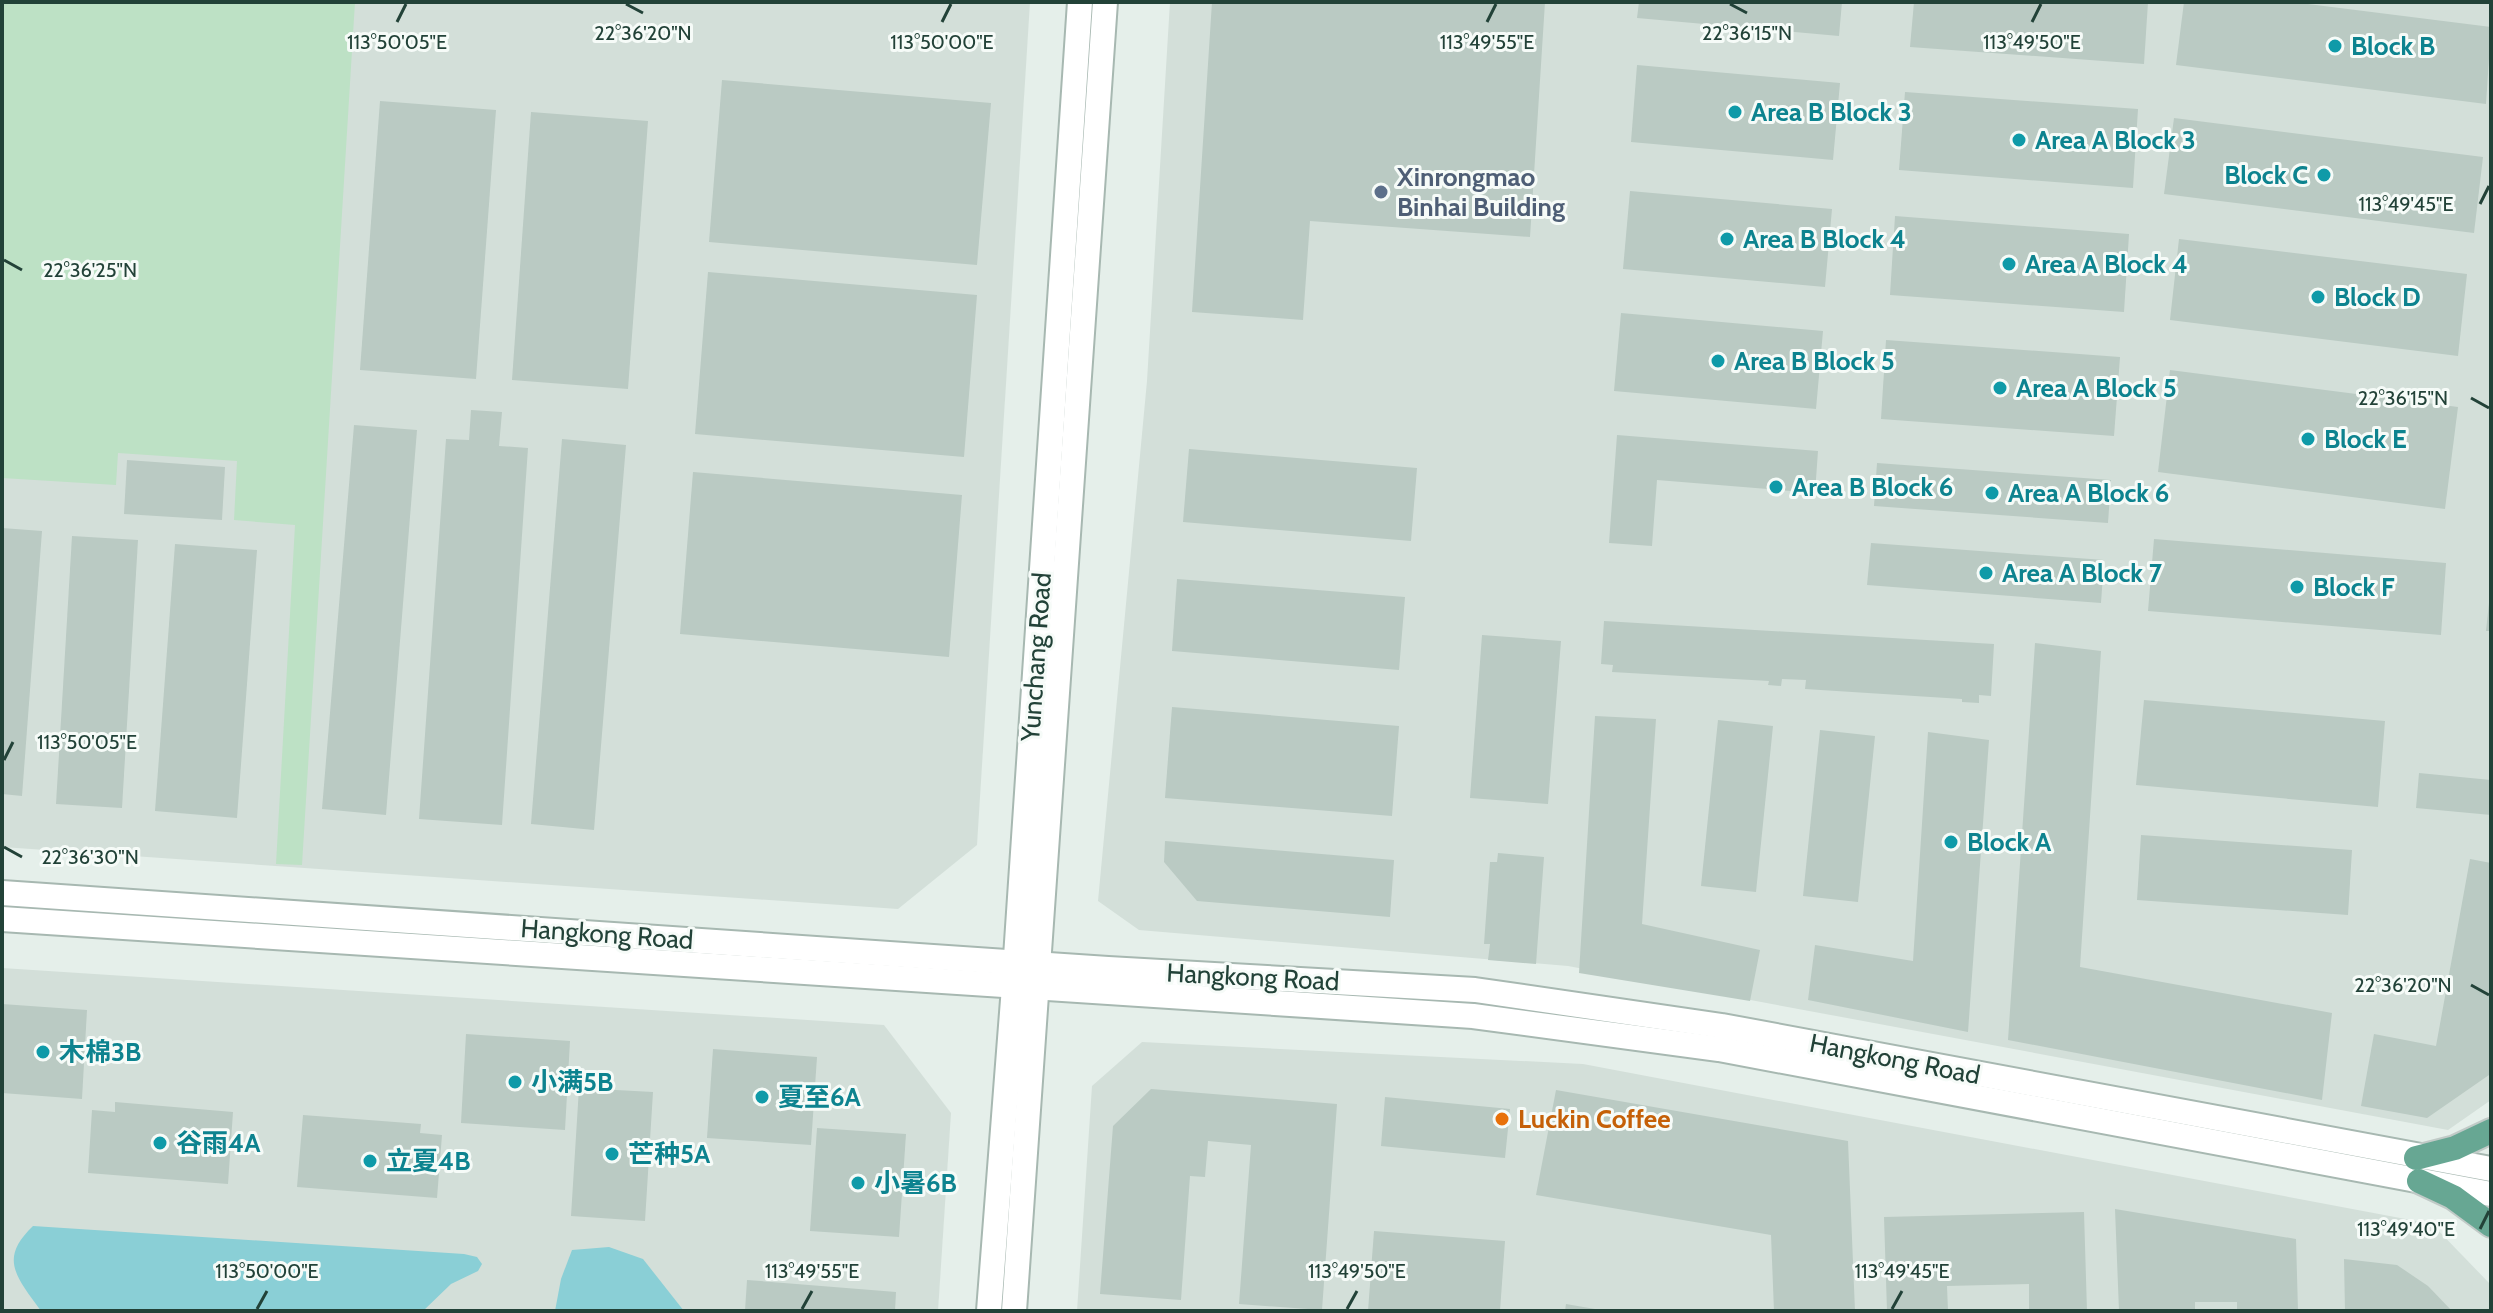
<svg xmlns="http://www.w3.org/2000/svg" width="2493" height="1313" viewBox="0 0 2493 1313" font-family="Cabin,'Noto Sans SC',sans-serif">
<style>
.built{fill:#d3dfd9}
.green{fill:#bde1c5}
.water{fill:#8acfd6}
.building{fill:#bacac3}
.lines{fill:none;stroke-linecap:round;stroke-linejoin:round}
.tertiary-casing{stroke:#a7b8b1;stroke-width:28}
.primary-casing{stroke:#c1cac7;stroke-width:28}
.tertiary{stroke:#fff;stroke-width:24}
.primary{stroke:#67a793;stroke-width:24}
.ticks{fill:none;stroke:#224238;stroke-width:3}
.culture-dot{fill:#0f9aa8;stroke:#f6fbf8;stroke-width:3}
.service-dot{fill:#5c6f8a;stroke:#f6fbf8;stroke-width:3}
.food-dot{fill:#e8710a;stroke:#f6fbf8;stroke-width:3}
.labels{text-anchor:middle;stroke-width:6;stroke-linejoin:round;paint-order:stroke}
.culture-label{font-size:26px;font-weight:bold;fill:#0d838f;stroke:#f6fbf8;text-anchor:start}
.service-label{font-size:26px;font-weight:bold;fill:#4e5e75;stroke:#f6fbf8;text-anchor:start}
.street-label{font-size:26px;fill:#224238;stroke:#f6fbf8}
.food-label{font-size:26px;font-weight:bold;fill:#c56008;stroke:#f6fbf8;text-anchor:start}
.ticks-label{font-size:20px;text-anchor:middle;fill:#224238;stroke:#f6fbf8;stroke-width:6;stroke-linejoin:round;paint-order:stroke}
</style>
<rect width="100%" height="100%" fill="#e5efea"/>
<g class="built">
<polygon points="2,2 1030,2 977,845 898,909 2,847"/>
<polygon points="1170,2 2491,2 2491,1100 2448,1130 1568,966 1139,930 1098,901 1147,381"/>
<polygon points="2,968 884,1025 951,1113 938,1311 2,1311"/>
<polygon points="1142,1042 1583,1064 2432,1224 2491,1285 2491,1311 1077,1311 1092,1086"/>
</g>
<polygon class="green" points="2,2 355,2 302,865 276,864 295,525 234,520 237,461 118,453 116,485 2,478"/>
<g class="water">
<path d="M33,1226l431,28 13,3 5,7 -4,7 -27,13 -28,27h-382c-27,-37 -41,-53 -8,-85z"/>
<polygon points="609,1247 643,1259 684,1311 555,1311 561,1279 572,1250"/>
</g>
<g class="building">
<polygon points="1212,2 1545,2 1530,237 1310,221 1303,320 1192,312"/>
<polygon points="1639,2 1842,2 1839,36 1637,18"/>
<polygon points="1914,2 2148,2 2144,64 1910,47"/>
<polygon points="2184,2 2292,2 2491,27 2486,104 2176,65"/>
<polygon points="1637,65 1840,83 1833,160 1631,142"/>
<polygon points="722,80 991,103 977,265 709,242"/>
<polygon points="1905,92 2138,109 2133,188 1899,170"/>
<polygon points="380,101 496,110 476,379 360,370"/>
<polygon points="531,112 648,121 628,389 512,380"/>
<polygon points="2174,118 2483,157 2474,233 2164,194"/>
<polygon points="1630,191 1832,209 1825,287 1623,269"/>
<polygon points="1895,216 2129,234 2124,312 1890,295"/>
<polygon points="2179,239 2467,274 2458,356 2170,320"/>
<polygon points="708,272 977,295 964,457 695,434"/>
<polygon points="1621,313 1823,331 1816,409 1614,391"/>
<polygon points="1886,340 2120,357 2114,436 1881,419"/>
<polygon points="2170,370 2458,407 2445,509 2158,472"/>
<polygon points="471,410 502,412 499,446 528,448 502,825 419,819 446,439 469,440"/>
<polygon points="354,425 417,430 386,815 322,809"/>
<polygon points="1617,435 1818,451 1815,493 1657,480 1652,546 1609,543"/>
<polygon points="562,439 626,445 594,830 531,824"/>
<polygon points="1189,449 1417,468 1411,541 1183,522"/>
<polygon points="127,460 225,467 222,520 124,514"/>
<polygon points="1877,463 2111,480 2108,523 1874,506"/>
<polygon points="693,472 962,495 949,657 680,634"/>
<polygon points="2,528 42,531 22,796 2,794"/>
<polygon points="72,536 138,540 122,808 56,804"/>
<polygon points="2154,539 2446,563 2441,635 2148,611"/>
<polygon points="1871,543 2104,560 2101,603 1867,585"/>
<polygon points="175,544 257,550 237,818 155,811"/>
<polygon points="1177,579 1405,597 1399,670 1172,651"/>
<polygon points="2489,603 2491,603 2491,631 2486,631"/>
<polygon points="1604,621 1994,644 1991,696 1979,695 1979,703 1962,702 1962,699 1805,689 1806,680 1782,679 1781,686 1768,685 1769,681 1612,672 1613,665 1601,664"/>
<polygon points="1482,635 1561,641 1548,804 1470,798"/>
<polygon points="2035,643 2101,651 2080,967 2332,1013 2322,1100 2008,1040"/>
<polygon points="2144,700 2385,721 2378,807 2136,785"/>
<polygon points="1172,707 1399,726 1392,816 1165,798"/>
<polygon points="1595,716 1656,719 1642,924 1760,950 1750,1001 1579,973"/>
<polygon points="1718,720 1773,726 1756,892 1701,886"/>
<polygon points="1820,730 1875,736 1858,902 1803,896"/>
<polygon points="1928,732 1989,740 1968,1032 1808,1000 1815,945 1913,961"/>
<polygon points="2419,773 2491,780 2491,815 2416,808"/>
<polygon points="2141,835 2352,850 2348,915 2137,900"/>
<polygon points="1165,841 1394,860 1390,917 1197,901 1164,862"/>
<polygon points="1498,853 1544,857 1536,964 1488,960 1490,944 1484,944 1490,862 1497,862"/>
<polygon points="2470,859 2491,863 2489,1075 2427,1118 2361,1106 2374,1034 2436,1046"/>
<polygon points="2,1004 87,1010 82,1099 2,1093"/>
<polygon points="466,1034 570,1041 565,1130 461,1123"/>
<polygon points="713,1049 817,1057 811,1145 707,1138"/>
<polygon points="579,1088 653,1092 645,1221 571,1216"/>
<polygon points="1151,1089 1337,1104 1322,1310 1239,1304 1251,1145 1208,1141 1205,1177 1190,1176 1181,1300 1100,1294 1113,1126"/>
<polygon points="1556,1090 1848,1141 1855,1311 1774,1311 1771,1235 1536,1195"/>
<polygon points="1385,1097 1510,1109 1505,1158 1381,1146"/>
<polygon points="115,1102 233,1112 228,1184 88,1173 92,1110 115,1112"/>
<polygon points="303,1115 421,1124 420,1133 442,1135 437,1198 297,1187"/>
<polygon points="817,1128 906,1134 899,1237 810,1231"/>
<polygon points="2115,1209 2296,1239 2298,1311 2237,1311 2237,1302 2195,1302 2195,1311 2119,1311"/>
<polygon points="2084,1212 2087,1311 2029,1311 2029,1284 1947,1286 1948,1311 1887,1311 1884,1217"/>
<polygon points="1374,1231 1505,1241 1500,1311 1368,1311"/>
<polygon points="2344,1259 2397,1265 2428,1286 2452,1311 2345,1311"/>
<polygon points="747,1280 896,1292 895,1311 745,1311"/>
<polygon points="1566,1304 1595,1309 1595,1311 1565,1311"/>
</g>
<g class="lines">
<g class="tertiary-casing">
<g id="tertiary">
<polyline points="2,893 1108,969 1475,990 1722,1026 2491,1169"/>
<polyline points="2,919 1473,1016 1719,1049 2491,1194"/>
<polyline points="989,1311 1014,987 1080,2"/>
<polyline points="1014,1311 1105,2"/>
</g>
</g>
<g class="primary-casing">
<g id="primary">
<polyline points="2416,1158 2455,1148 2491,1131"/>
<polyline points="2419,1181 2453,1197 2491,1225"/>
</g>
</g>
<use href="#tertiary" class="tertiary"/>
<use href="#primary" class="primary"/>
</g>
<path class="ticks" d="M626,4l17,9M1730,4l17,9M397,22l9,-18M942,22l9,-18M1487,22l9,-18M2032,22l9,-18M2480,204l9,-18M4,260l18,10M2471,398l18,10M4,760l9,-18M4,847l18,10M2471,985l18,10M2480,1229l9,-18M257,1309l10,-18M802,1309l10,-18M1347,1309l10,-18M1892,1309l10,-18"/>
<g class="culture-dot">
<circle cx="2335" cy="46" r="8"/>
<circle cx="1735" cy="112" r="8"/>
<circle cx="2019" cy="140" r="8"/>
<circle cx="2324" cy="175" r="8"/>
<circle cx="1727" cy="239" r="8"/>
<circle cx="2009" cy="264" r="8"/>
<circle cx="2318" cy="297" r="8"/>
<circle cx="1718" cy="361" r="8"/>
<circle cx="2000" cy="388" r="8"/>
<circle cx="2308" cy="439" r="8"/>
<circle cx="1776" cy="487" r="8"/>
<circle cx="1992" cy="493" r="8"/>
<circle cx="1986" cy="573" r="8"/>
<circle cx="2297" cy="587" r="8"/>
<circle cx="1951" cy="842" r="8"/>
<circle cx="43" cy="1052" r="8"/>
<circle cx="515" cy="1082" r="8"/>
<circle cx="762" cy="1097" r="8"/>
<circle cx="160" cy="1143" r="8"/>
<circle cx="612" cy="1154" r="8"/>
<circle cx="370" cy="1161" r="8"/>
<circle cx="858" cy="1183" r="8"/>
</g>
<circle class="service-dot" cx="1381" cy="192" r="8"/>
<circle class="food-dot" cx="1502" cy="1119" r="8"/>
<g class="labels">
<g class="culture-label">
<text x="2351" y="55">Block B</text>
<text x="1751" y="121">Area B Block 3</text>
<text x="2035" y="149">Area A Block 3</text>
<text x="2308" y="184" text-anchor="end">Block C</text>
<text x="1743" y="248">Area B Block 4</text>
<text x="2025" y="273">Area A Block 4</text>
<text x="2334" y="306">Block D</text>
<text x="1734" y="370">Area B Block 5</text>
<text x="2016" y="397">Area A Block 5</text>
<text x="2324" y="448">Block E</text>
<text x="1792" y="496">Area B Block 6</text>
<text x="2008" y="502">Area A Block 6</text>
<text x="2002" y="582">Area A Block 7</text>
<text x="2313" y="596">Block F</text>
<text x="1967" y="851">Block A</text>
<text x="59" y="1061">木棉3B</text>
<text x="531" y="1091">小满5B</text>
<text x="778" y="1106">夏至6A</text>
<text x="176" y="1152">谷雨4A</text>
<text x="628" y="1163">芒种5A</text>
<text x="386" y="1170">立夏4B</text>
<text x="874" y="1192">小暑6B</text>
</g>
<g class="service-label">
<text x="1397" y="186">Xinrongmao<tspan x="1397" dy="30">Binhai Building</tspan></text>
</g>
<g class="street-label">
<text transform="translate(1036 657) rotate(-86)" y="9">Yunchang Road</text>
<text transform="translate(607 934) rotate(4)" y="9">Hangkong Road</text>
<text transform="translate(1253 977) rotate(3)" y="9">Hangkong Road</text>
<text transform="translate(1895 1059) rotate(11)" y="9">Hangkong Road</text>
</g>
<g class="food-label">
<text x="1518" y="1128">Luckin Coffee</text>
</g>
</g>
<g class="ticks-label">
<text x="643" y="40">22°36'20"N</text>
<text x="1747" y="40">22°36'15"N</text>
<text x="397" y="49">113°50'05"E</text>
<text x="942" y="49">113°50'00"E</text>
<text x="1487" y="49">113°49'55"E</text>
<text x="2032" y="49">113°49'50"E</text>
<text x="2406" y="211">113°49'45"E</text>
<text x="90" y="277">22°36'25"N</text>
<text x="2403" y="405">22°36'15"N</text>
<text x="87" y="749">113°50'05"E</text>
<text x="90" y="864">22°36'30"N</text>
<text x="2403" y="992">22°36'20"N</text>
<text x="2406" y="1236">113°49'40"E</text>
<text x="267" y="1278">113°50'00"E</text>
<text x="812" y="1278">113°49'55"E</text>
<text x="1357" y="1278">113°49'50"E</text>
<text x="1902" y="1278">113°49'45"E</text>
</g>
<rect width="2493" height="1313" fill="none" stroke="#224238" stroke-width="8"/>
</svg>
